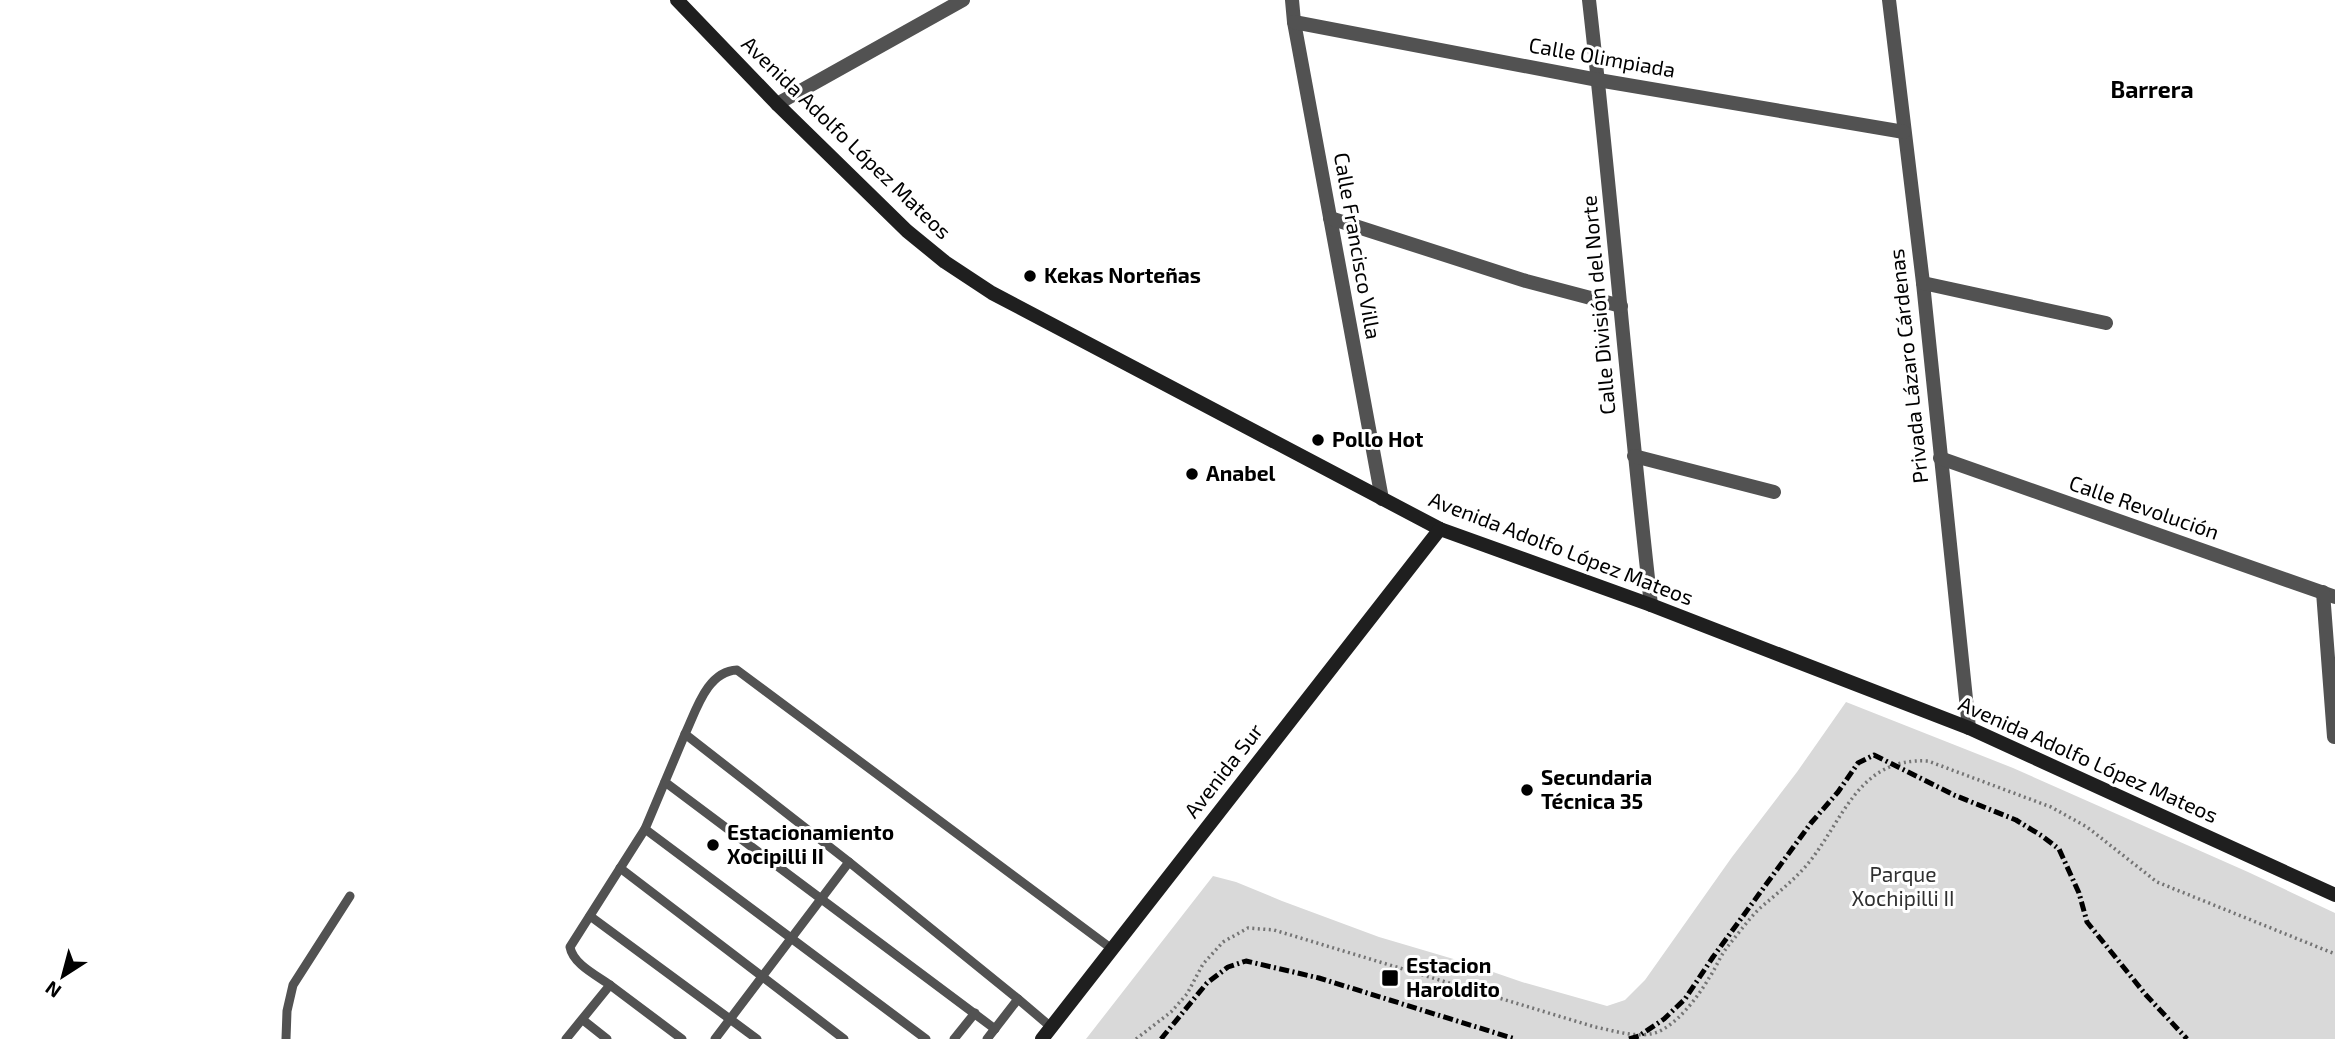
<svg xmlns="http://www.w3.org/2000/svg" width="2335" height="1039" viewBox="0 0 2335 1039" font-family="'Exo 2',sans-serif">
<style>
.green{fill:#d9d9d9}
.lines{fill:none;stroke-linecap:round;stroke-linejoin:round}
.path{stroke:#747474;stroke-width:3.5;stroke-dasharray:2 3.5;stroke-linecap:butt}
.lane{stroke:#525252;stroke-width:9}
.street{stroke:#525252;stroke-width:14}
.secondary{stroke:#1f1f1f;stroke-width:14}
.rail{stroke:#000;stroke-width:5;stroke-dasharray:10 3.5 2 3.5;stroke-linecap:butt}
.poi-dot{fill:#000;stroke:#fff;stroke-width:2.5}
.labels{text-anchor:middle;stroke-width:6;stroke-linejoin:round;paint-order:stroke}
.street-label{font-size:21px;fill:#000;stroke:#fff}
.poi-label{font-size:21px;font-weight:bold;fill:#000;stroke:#fff;text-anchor:start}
.park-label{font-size:21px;fill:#303030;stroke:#fff}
.neighbourhood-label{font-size:23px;font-weight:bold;fill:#000;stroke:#fff}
</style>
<rect width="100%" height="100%" fill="#fff"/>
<polygon class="green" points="1846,702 2013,768 2248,872 2335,913 2335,1039 1086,1039 1213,876 1236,882 1282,901 1379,937 1467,963 1522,982 1607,1006 1625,1000 1645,980 1732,857 1797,772"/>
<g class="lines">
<path class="path" d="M1136,1039l35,-27 16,-18 16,-30 20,-22 25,-14 26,2 321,97c21,4 43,12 63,5 20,-9 40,-35 51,-54 7,-10 11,-22 19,-32 10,-12 20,-26 31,-37 16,-14 33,-27 47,-43 38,-45 51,-109 122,-105l123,46 36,20 70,55 178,72"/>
<g class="lane">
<path d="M685,734c11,-23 22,-63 52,-64l375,279"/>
<polyline points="665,782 995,1029"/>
<polyline points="645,829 926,1039"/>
<polyline points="620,868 844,1039"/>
<polyline points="590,916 757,1039"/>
<polyline points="610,985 682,1039"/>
<polyline points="1018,999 1051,1027"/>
<polyline points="583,1020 607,1039"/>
<polyline points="286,1039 287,1011 293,985 350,896"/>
<path d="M566,1039l44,-54c-14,-10 -37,-21 -40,-38l75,-118 40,-95 164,128 169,137 -31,40"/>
<polyline points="715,1039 849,862"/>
<polyline points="954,1039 975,1013"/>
</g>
<g class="street">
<polyline points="1292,0 1294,22 1382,499"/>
<path d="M1589,0c23,202 39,404 62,605"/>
<polyline points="1889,0 1923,283 1969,728"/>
<polyline points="1294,22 1598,80 1904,132"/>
<polyline points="777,104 963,0"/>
<polyline points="1330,218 1526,281 1621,306"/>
<polyline points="1923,283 2106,323"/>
<polyline points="1634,456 1774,492"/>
<polyline points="1940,458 2335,597"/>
<polyline points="2323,592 2334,737"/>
</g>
<g class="secondary">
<polyline points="677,0 777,104 907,231 945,262 992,293 1440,529 1651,605 1969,728 2335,895"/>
<polyline points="1042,1039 1440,529"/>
</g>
<g class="rail">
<polyline points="1161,1039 1207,983 1228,967 1246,961 1319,978 1515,1039"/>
<polyline points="1629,1039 1639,1036 1664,1019 1685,999 1713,957 1811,823 1838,792 1858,763 1874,755 1954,795 2016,820 2042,836 2059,849 2079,893 2087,922 2146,995 2187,1039"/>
</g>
</g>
<g class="poi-dot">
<circle cx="1030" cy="276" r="7"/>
<circle cx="1318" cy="440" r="7"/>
<circle cx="1192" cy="474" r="7"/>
<circle cx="1527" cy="790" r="7"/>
<circle cx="713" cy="845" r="7"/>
<rect x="1381" y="969" width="18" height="18" rx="3.5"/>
</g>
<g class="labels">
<g class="street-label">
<text transform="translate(1602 58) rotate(10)" y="7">Calle Olimpiada</text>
<text transform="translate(846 138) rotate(44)" y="7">Avenida Adolfo López Mateos</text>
<text transform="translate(1357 246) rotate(80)" y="7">Calle Francisco Villa</text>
<text transform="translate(1599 305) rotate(-95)" y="7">Calle División del Norte</text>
<text transform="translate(1909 366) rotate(-96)" y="7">Privada Lázaro Cárdenas</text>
<text transform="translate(2144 508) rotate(19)" y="7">Calle Revolución</text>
<text transform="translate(1561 549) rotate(21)" y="7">Avenida Adolfo López Mateos</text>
<text transform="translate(2088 760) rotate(24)" y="7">Avenida Adolfo López Mateos</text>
<text transform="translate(1224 771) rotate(-52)" y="7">Avenida Sur</text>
</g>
<g class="poi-label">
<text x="1044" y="283">Kekas Norteñas</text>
<text x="1332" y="447">Pollo Hot</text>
<text x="1206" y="481">Anabel</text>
<text x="1541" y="785">Secundaria<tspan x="1541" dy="24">Técnica 35</tspan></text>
<text x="727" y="840">Estacionamiento<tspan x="727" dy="24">Xocipilli II</tspan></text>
<text x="1406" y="973">Estacion<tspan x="1406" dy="24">Haroldito</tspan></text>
</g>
<g class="park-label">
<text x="1903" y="882">Parque<tspan x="1903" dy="24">Xochipilli II</tspan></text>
</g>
<g class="neighbourhood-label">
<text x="2152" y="98">Barrera</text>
</g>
</g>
<g transform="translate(63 976) rotate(216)" stroke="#ffffff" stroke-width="5" paint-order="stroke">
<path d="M0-5L12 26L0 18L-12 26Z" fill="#000000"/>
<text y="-10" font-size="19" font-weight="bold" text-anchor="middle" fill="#000000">N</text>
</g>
</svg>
